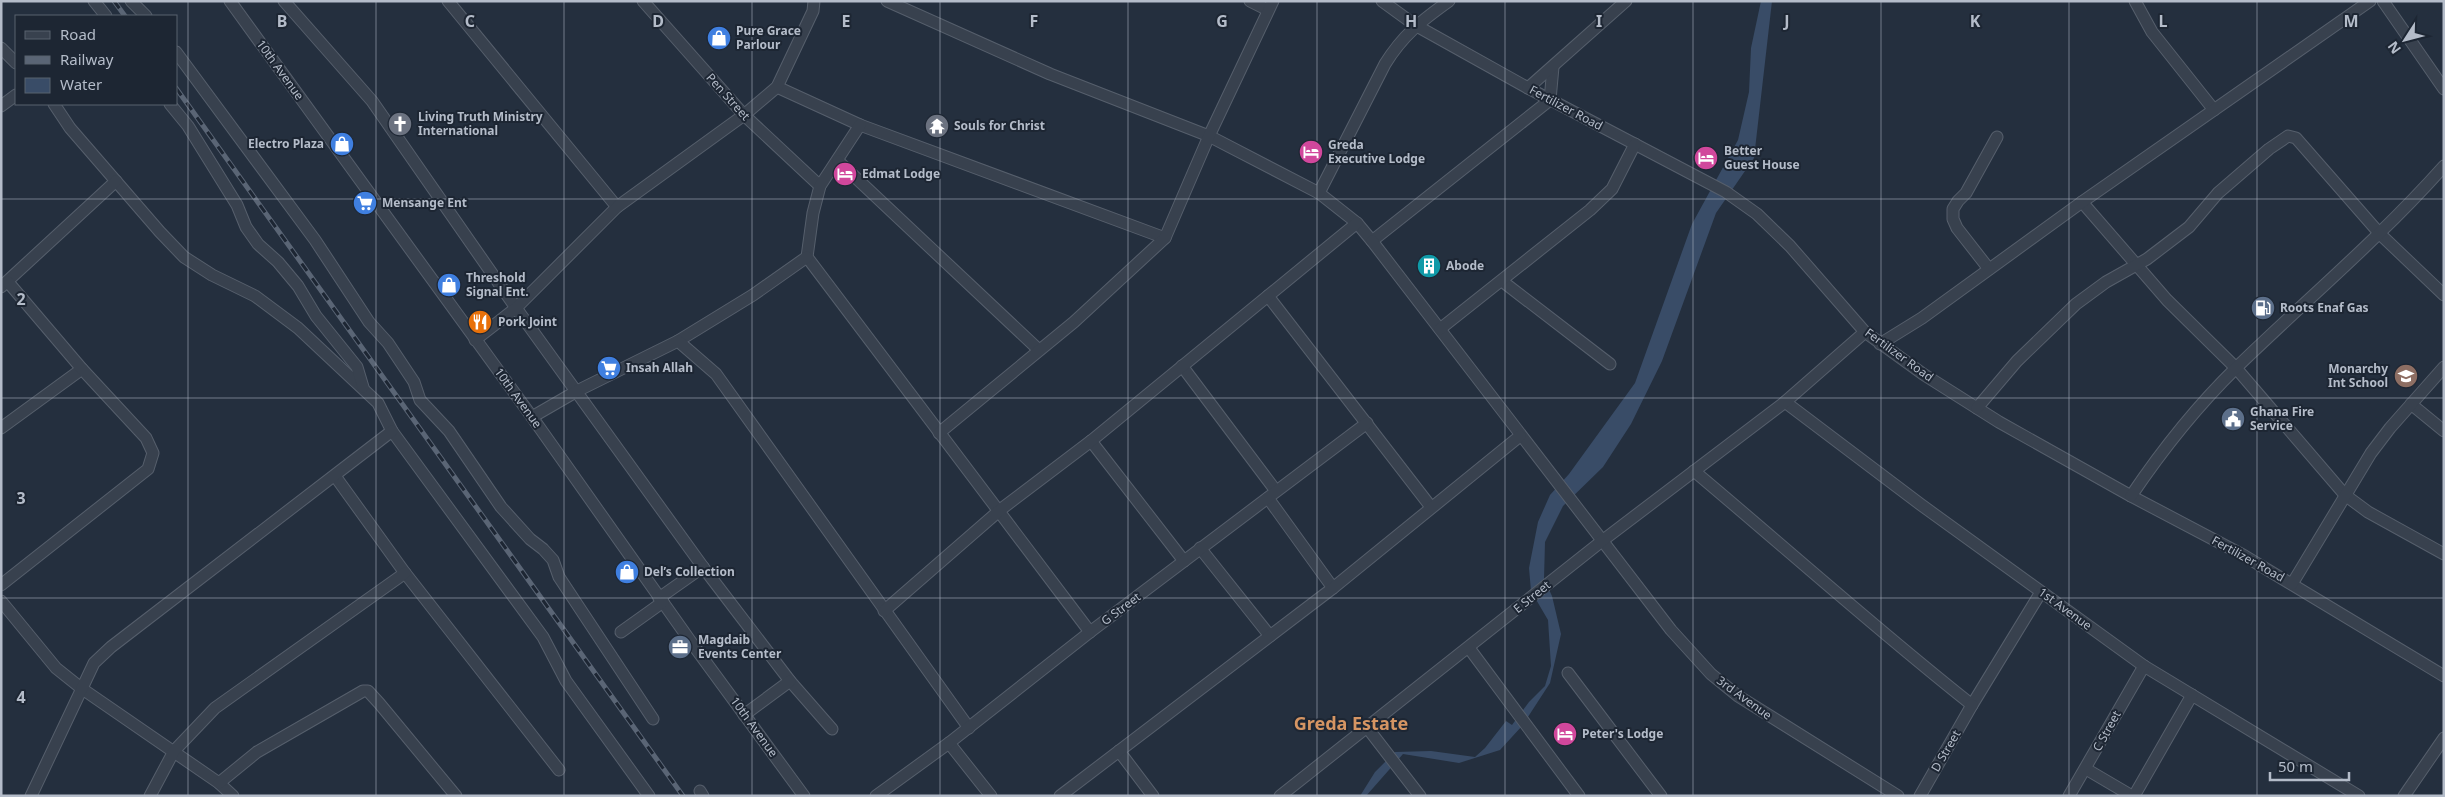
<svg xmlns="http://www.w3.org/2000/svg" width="2445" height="797" viewBox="0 0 2445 797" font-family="'Noto Sans',sans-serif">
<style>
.water{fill:#394c67}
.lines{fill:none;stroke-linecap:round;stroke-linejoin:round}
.street-casing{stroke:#565f6c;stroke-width:13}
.street{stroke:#38414e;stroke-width:11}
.rail-casing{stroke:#5a6575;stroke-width:5}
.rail{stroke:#1d2633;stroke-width:3;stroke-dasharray:9;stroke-linecap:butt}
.grid{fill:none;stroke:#b4bcc9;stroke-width:1;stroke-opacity:0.55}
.labels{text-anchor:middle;stroke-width:4;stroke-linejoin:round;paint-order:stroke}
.poi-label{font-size:12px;font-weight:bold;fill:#b4bcc9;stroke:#1d2633;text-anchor:start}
.street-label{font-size:12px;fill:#b4bcc9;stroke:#1d2633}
.district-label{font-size:18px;font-weight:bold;fill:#d59563;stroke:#1d2633}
.grid-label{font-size:16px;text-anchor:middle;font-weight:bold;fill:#b4bcc9;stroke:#1d2633;stroke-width:4;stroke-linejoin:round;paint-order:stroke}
</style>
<rect width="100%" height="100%" fill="#242f3e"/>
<polygon class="water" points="1761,1 1772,1 1754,158 1716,213 1662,361 1631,424 1603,467 1563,506 1545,542 1544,579 1552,596 1561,634 1550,683 1522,726 1500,750 1459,763 1403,754 1366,796 1360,796 1375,772 1395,752 1431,751 1475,757 1485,748 1506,721 1512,725 1529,702 1545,686 1551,666 1548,620 1531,591 1529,568 1538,522 1550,495 1569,474 1635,383 1692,224 1738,140 1749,92 1751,48"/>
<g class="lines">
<g class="street-casing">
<g id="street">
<polyline points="94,1 106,16"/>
<polyline points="131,1 146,16"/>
<polyline points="230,1 532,417 691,642 804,796"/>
<polyline points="284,1 372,101 516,308 703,567 790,681 832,729"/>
<polyline points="448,1 617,207"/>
<polyline points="643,1 744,115 820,186"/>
<polyline points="887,1 1050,74 1209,136 1319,193 1357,223 1372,241 1550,100 1553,67"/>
<polyline points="1250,1 1268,10"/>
<polyline points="1382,1 1415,25 1528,88 1726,192 1757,214 1790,246 1865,332 1923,374 1999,422 2131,496 2243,555 2444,676"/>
<polyline points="2135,1 2152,32 2214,110"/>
<polyline points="2383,1 2444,89"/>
<polyline points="1,48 16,63"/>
<polyline points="176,52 315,240 369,322 388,343 414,382 420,400 449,431 501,507 530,539 543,549 553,560 559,577 653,719"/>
<polyline points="777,87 860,125 1165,238"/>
<polyline points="1528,88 1626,1"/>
<polyline points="54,104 70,128 160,232 184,257 212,275 255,296 298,328 378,403 392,431 543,637 566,681 649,796"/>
<polyline points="170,104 188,126 237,205 246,227 258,244 278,262 298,286 316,316 357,367 363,387"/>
<polyline points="1,106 16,95"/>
<polyline points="860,125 820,186 813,213 807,257 1090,632"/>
<polyline points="838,161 1039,350"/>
<path d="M1319,193l66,-129c18,-29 36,-43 64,-63"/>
<polyline points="2082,202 2167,300 2236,368 2345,495 2368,512 2444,554"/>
<polyline points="1372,241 1671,630 1711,674 1738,696 1898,796"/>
<polyline points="1989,269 1957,228 1953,219 1953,209 1958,201 1966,193 1997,137"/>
<polyline points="1502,281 1610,364"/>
<polyline points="1,287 116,181"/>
<polyline points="1268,296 1431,507"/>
<polyline points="1440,329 1590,210 1612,189 1635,144"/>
<polyline points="475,340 516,308 617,207 744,115 777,87 813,11 814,1"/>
<polyline points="678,341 753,295 807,257"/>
<polyline points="1880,344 1922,318 2082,202 2370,1"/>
<polyline points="1182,366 1276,491"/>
<polyline points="1785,402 1920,504 2144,666 2359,796"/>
<polyline points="2411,404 2444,431"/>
<polyline points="1977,408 2017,361 2076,304 2106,282 2147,259 2189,227 2218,193 2269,149 2288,136 2296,138 2380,234 2444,295"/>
<polyline points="532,417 577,391 678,341 716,374 969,728"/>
<polyline points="1,428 82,369"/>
<polyline points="939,433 1074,322 1165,238 1209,136 1273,1"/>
<polyline points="1091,441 1184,561"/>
<path d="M1694,471c93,78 183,159 278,234l69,-113"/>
<polyline points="335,476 405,573 559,770"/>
<path d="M2131,496c31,-46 66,-90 106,-129 69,-67 142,-128 207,-201"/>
<polyline points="1268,498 1333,588"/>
<polyline points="1200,548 1270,636"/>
<polyline points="2292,584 2371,453 2390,428 2444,367"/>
<polyline points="1,585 148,469 153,453 146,438 82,369 8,282"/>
<polyline points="659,598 703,567"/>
<polyline points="1,601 56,668 81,688 219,783 233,796"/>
<polyline points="884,611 1000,510 1091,441 1357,223"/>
<polyline points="621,632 663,602"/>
<polyline points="1469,648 1579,796"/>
<polyline points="1568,673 1661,796"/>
<polyline points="744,715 790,681"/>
<polyline points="1366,726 1420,796"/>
<polyline points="949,743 991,796"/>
<polyline points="1119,751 1153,796"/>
<polyline points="2086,769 2132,796"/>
<polyline points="219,783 257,752 363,691 368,691 379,703 456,796"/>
<polyline points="700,791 703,796"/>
<polyline points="31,796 94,663 111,647 392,431"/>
<polyline points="150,796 174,751 215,708 405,573"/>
<polyline points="876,796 949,743 1090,632 1367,423"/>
<polyline points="1060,796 1333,588 1520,436"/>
<polyline points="1280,796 1602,541 1785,402 1865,332"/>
<polyline points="1920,796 1972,705"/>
<polyline points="2069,796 2144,666"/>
<polyline points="2134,796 2192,695"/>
<polyline points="2404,796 2444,738"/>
</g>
</g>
<use href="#street" class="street"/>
<g class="rail-casing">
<g id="rail">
<polyline points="114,1 125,16"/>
<polyline points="176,88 683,796"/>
</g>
</g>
<use href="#rail" class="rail"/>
</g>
<path class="grid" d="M188,1v795M376,1v795M564,1v795M752,1v795M940,1v795M1128,1v795M1317,1v795M1505,1v795M1693,1v795M1881,1v795M2069,1v795M2257,1v795M1,199h2443M1,398h2443M1,598h2443"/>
<defs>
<g id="shop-disc" transform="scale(1.25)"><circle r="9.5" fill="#3f7fe0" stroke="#1d2633"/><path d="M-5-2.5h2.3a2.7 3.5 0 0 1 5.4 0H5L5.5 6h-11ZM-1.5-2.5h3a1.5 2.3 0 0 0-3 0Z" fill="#fff"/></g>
<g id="church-disc" transform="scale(1.25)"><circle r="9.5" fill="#6b7280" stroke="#1d2633"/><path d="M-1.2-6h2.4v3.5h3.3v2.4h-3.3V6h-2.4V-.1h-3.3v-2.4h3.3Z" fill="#fff"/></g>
<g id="temple-disc" transform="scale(1.25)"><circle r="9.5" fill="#6b7280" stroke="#1d2633"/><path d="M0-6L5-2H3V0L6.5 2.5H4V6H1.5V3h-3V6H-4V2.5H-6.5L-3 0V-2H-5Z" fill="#fff"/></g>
<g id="hotel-disc" transform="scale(1.25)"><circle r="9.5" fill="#d1479c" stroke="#1d2633"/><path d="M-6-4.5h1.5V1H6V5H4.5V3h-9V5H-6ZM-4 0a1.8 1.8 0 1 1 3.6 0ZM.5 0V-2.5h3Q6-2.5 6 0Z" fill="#fff"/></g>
<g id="supermarket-disc" transform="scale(1.25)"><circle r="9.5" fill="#3f7fe0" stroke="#1d2633"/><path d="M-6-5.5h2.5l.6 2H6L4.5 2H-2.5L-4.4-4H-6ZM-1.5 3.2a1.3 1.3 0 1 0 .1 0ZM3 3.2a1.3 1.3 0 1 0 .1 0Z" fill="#fff"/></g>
<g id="building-disc" transform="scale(1.25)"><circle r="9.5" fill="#0f9aa8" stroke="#1d2633"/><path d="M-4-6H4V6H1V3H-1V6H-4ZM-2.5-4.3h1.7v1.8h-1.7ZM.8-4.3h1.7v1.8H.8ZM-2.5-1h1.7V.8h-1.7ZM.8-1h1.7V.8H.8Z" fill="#fff"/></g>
<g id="fuel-disc" transform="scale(1.25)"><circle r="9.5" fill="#5c6f8a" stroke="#1d2633"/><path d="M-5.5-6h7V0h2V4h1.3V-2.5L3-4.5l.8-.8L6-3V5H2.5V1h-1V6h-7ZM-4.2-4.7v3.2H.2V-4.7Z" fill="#fff"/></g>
<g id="restaurant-disc" transform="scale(1.25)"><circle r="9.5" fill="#e8710a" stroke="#1d2633"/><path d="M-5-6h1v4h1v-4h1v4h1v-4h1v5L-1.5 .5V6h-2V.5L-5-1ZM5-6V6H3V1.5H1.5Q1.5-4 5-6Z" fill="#fff"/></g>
<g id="school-disc" transform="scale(1.25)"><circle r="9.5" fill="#8d6e63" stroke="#1d2633"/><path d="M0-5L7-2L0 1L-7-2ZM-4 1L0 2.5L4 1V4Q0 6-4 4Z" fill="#fff"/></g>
<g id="civic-disc" transform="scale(1.25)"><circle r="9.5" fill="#5c6f8a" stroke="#1d2633"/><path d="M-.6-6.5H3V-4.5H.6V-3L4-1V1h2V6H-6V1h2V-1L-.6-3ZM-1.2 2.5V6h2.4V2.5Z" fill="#fff"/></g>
<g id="office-disc" transform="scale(1.25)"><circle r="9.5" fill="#5c6f8a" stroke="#1d2633"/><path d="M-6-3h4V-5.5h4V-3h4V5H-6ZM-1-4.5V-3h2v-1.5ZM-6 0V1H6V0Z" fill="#fff"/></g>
</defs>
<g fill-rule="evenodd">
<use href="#shop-disc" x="719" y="38"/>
<use href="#church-disc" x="400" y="124"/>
<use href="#temple-disc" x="937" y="126"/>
<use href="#shop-disc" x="342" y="144"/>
<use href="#hotel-disc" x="1311" y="152"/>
<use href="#hotel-disc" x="1706" y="158"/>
<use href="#hotel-disc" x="845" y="174"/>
<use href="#supermarket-disc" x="365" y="203"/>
<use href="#building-disc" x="1429" y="266"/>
<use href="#shop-disc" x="449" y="285"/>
<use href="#fuel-disc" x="2263" y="308"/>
<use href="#restaurant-disc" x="480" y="322"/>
<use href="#supermarket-disc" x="609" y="368"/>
<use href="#school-disc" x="2406" y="376"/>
<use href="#civic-disc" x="2233" y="419"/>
<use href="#shop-disc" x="627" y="572"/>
<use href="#office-disc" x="680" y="647"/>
<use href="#hotel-disc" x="1565" y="734"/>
</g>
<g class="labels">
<g class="poi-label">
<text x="736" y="35">Pure Grace<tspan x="736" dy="14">Parlour</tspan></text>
<text x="418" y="121">Living Truth Ministry<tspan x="418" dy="14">International</tspan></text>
<text x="954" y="130">Souls for Christ</text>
<text x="324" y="148" text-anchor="end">Electro Plaza</text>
<text x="1328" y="149">Greda<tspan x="1328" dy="14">Executive Lodge</tspan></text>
<text x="1724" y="155">Better<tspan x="1724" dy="14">Guest House</tspan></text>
<text x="862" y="178">Edmat Lodge</text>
<text x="382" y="207">Mensange Ent</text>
<text x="1446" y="270">Abode</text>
<text x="466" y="282">Threshold<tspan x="466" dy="14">Signal Ent.</tspan></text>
<text x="2280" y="312">Roots Enaf Gas</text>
<text x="498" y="326">Pork Joint</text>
<text x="626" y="372">Insah Allah</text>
<text x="2388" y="373" text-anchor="end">Monarchy<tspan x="2388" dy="14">Int School</tspan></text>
<text x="2250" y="416">Ghana Fire<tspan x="2250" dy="14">Service</tspan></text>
<text x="644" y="576">Del’s Collection</text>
<text x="698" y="644">Magdaib<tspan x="698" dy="14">Events Center</tspan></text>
<text x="1582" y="738">Peter's Lodge</text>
</g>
<g class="street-label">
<text transform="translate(280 70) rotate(54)" y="4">10th Avenue</text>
<text transform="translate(728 97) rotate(48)" y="4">Pen Street</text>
<text transform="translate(1566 108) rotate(28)" y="4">Fertilizer Road</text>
<text transform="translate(1899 355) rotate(36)" y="4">Fertilizer Road</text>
<text transform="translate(518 398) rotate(54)" y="4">10th Avenue</text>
<text transform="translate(2248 559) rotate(29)" y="4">Fertilizer Road</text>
<text transform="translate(1532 597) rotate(-39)" y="4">E Street</text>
<text transform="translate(1121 609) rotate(-37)" y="4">G Street</text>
<text transform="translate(2065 609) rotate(36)" y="4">1st Avenue</text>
<text transform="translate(1744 698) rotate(36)" y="4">3rd Avenue</text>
<text transform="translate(754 727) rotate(54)" y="4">10th Avenue</text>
<text transform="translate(2107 731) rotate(-61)" y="4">C Street</text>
<text transform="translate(1946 751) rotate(-60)" y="4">D Street</text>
</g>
<g class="district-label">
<text x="1351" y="730">Greda Estate</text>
</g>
</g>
<g class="grid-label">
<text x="282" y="27">B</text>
<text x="470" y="27">C</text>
<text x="658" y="27">D</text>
<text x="846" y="27">E</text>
<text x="1034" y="27">F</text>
<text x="1222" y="27">G</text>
<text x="1411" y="27">H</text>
<text x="1599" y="27">I</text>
<text x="1787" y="27">J</text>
<text x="1975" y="27">K</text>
<text x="2163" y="27">L</text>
<text x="2351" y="27">M</text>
<text x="21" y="305">2</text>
<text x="21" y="504">3</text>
<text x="21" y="703">4</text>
</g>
<rect width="2445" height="797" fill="none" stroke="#b4bcc9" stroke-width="5"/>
<rect x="15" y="15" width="162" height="90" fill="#1d2633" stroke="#59626f"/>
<rect x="25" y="31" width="25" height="8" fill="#38414e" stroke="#59626f"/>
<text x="60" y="40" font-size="15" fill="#b4bcc9">Road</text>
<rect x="25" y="56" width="25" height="8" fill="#5a6575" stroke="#59626f"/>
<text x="60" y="65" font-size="15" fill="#b4bcc9">Railway</text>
<rect x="25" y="78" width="25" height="15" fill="#394c67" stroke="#59626f"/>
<text x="60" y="90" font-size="15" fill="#b4bcc9">Water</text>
<g transform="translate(2405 40) rotate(234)" stroke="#1d2633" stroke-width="4" paint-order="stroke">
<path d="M0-4L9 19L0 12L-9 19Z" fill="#b4bcc9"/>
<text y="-8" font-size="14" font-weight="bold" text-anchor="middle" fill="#b4bcc9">N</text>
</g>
<path d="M2270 772v8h79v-8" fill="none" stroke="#b4bcc9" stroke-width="2.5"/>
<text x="2278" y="772" font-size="15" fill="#b4bcc9" stroke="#1d2633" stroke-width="4" paint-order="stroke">50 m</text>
</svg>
